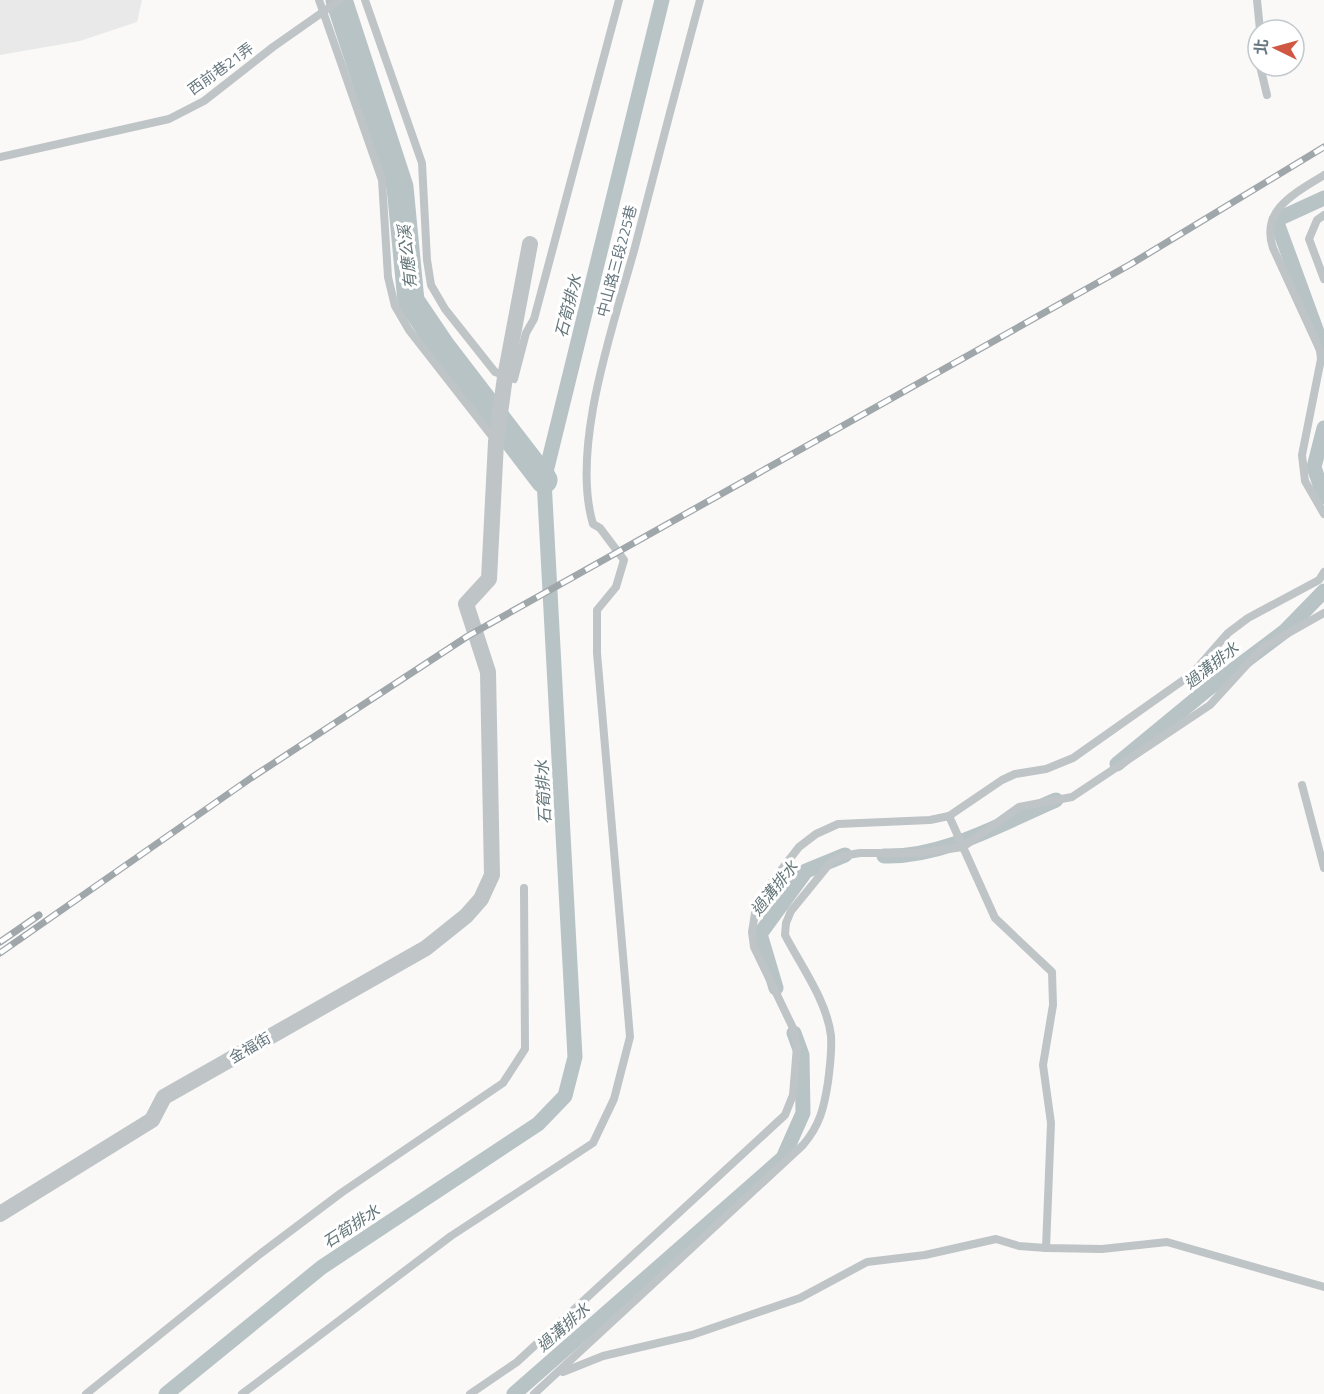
<svg xmlns="http://www.w3.org/2000/svg" width="1324" height="1394" viewBox="0 0 1324 1394" font-family="'Titillium Web','Noto Sans TC',sans-serif">
<style>
.built{fill:#e8e9e8}
.lines{fill:none;stroke-linecap:round;stroke-linejoin:round}
.canal{stroke:#b8c3c6;stroke-width:15}
.river{stroke:#b8c3c6;stroke-width:27}
.lane{stroke:#bfc4c7;stroke-width:8}
.street{stroke:#bfc4c7;stroke-width:16}
.rail-casing{stroke:#a0a7ab;stroke-width:7}
.rail{stroke:#fff;stroke-width:4.5;stroke-dasharray:14;stroke-linecap:butt}
.labels{text-anchor:middle;stroke-width:6;stroke-linejoin:round;paint-order:stroke}
.street-label{font-size:15px;fill:#67777f;stroke:#fff}
.water-label{font-size:16px;font-style:italic;fill:#637579;stroke:#fff}
</style>
<rect width="100%" height="100%" fill="#faf9f8"/>
<polygon class="built" points="0,0 142,0 137,22 80,41 0,55"/>
<g class="lines">
<g class="canal">
<polyline points="1324,198 1276,220 1324,351"/>
<polyline points="1324,428 1314,467 1324,497"/>
<polyline points="1117,764 1208,689 1285,631 1324,591"/>
<path d="M884,856c59,2 118,-33 172,-56"/>
<polyline points="776,988 760,934 806,871 845,855"/>
<polyline points="166,1394 322,1267 538,1124 565,1096 575,1057 544,480 662,0"/>
<polyline points="514,1394 783,1158 803,1113 802,1055 794,1033"/>
</g>
<polyline class="river" points="339,0 400,187 411,301 442,347 544,480"/>
<g class="lane">
<polyline points="319,0 382,180 388,277 395,306 409,330 495,440"/>
<polyline points="365,0 422,163 427,260 431,285 445,309 495,372 514,379 526,333 534,319 619,0"/>
<polyline points="1257,0 1260,30"/>
<polyline points="1260,66 1267,95"/>
<polyline points="0,157 169,119 204,101 273,47 340,0"/>
<path d="M1324,175c-28,18 -64,34 -51,73l47,102 1,9 -19,96 3,26 19,33"/>
<polyline points="1324,215 1317,220 1309,239 1324,279"/>
<polyline points="1302,785 1324,868"/>
<polyline points="949,816 995,918 1052,972 1053,1005 1043,1065 1051,1123 1046,1248"/>
<polyline points="563,1372 603,1356 692,1335 800,1298 867,1262 925,1255 996,1239 1019,1246 1046,1248 1102,1249 1167,1242 1324,1287"/>
<polyline points="86,1394 260,1254 341,1193 503,1083 525,1049 524,888"/>
<path d="M242,1394l209,-158 142,-93 21,-44 16,-62 -33,-384v-43l19,-23 8,-27 -24,-32 -7,-4c-23,-77 21,-200 42,-277 21,-82 43,-165 65,-247"/>
<polyline points="470,1394 517,1362 785,1115 793,1095 797,1046 793,1028 754,947 752,932 755,913 764,892 799,847 816,834 838,824 930,820 949,816 1002,780 1015,774 1046,769 1073,758 1192,674 1228,633 1248,618 1319,580 1324,572"/>
<path d="M534,1394l269,-249c17,-20 21,-37 25,-63 2,-15 4,-31 3,-46 -4,-35 -30,-70 -46,-101l1,-12 5,-12 40,-49 11,-6 18,-3h60l43,-6 56,-40 53,-10 138,-92 52,-57 62,-35"/>
</g>
<polyline class="street" points="0,1214 152,1120 164,1097 426,948 466,916 481,899 492,875 488,672 466,604 489,579 496,442 505,377 530,244"/>
<g class="rail-casing">
<g id="rail">
<polyline points="0,942 39,915"/>
<polyline points="0,953 251,778 468,636 1131,264 1324,147"/>
</g>
</g>
<use href="#rail" class="rail"/>
</g>
<g class="labels">
<g class="street-label">
<text transform="translate(221 69) rotate(-36)" y="5">西前巷21弄</text>
<text transform="translate(617 261) rotate(-75)" y="5">中山路三段225巷</text>
<text transform="translate(250 1048) rotate(-30)" y="5">金福街</text>
</g>
<g class="water-label">
<text transform="translate(407 257) rotate(-96)" y="6">有應公溪</text>
<text transform="translate(568 306) rotate(-76)" y="6">石筍排水</text>
<text transform="translate(1211 665) rotate(-38)" y="6">過溝排水</text>
<text transform="translate(543 792) rotate(-93)" y="6">石筍排水</text>
<text transform="translate(774 888) rotate(-51)" y="6">過溝排水</text>
<text transform="translate(351 1226) rotate(-33)" y="6">石筍排水</text>
<text transform="translate(563 1327) rotate(-41)" y="6">過溝排水</text>
</g>
</g>
<g transform="translate(1276 48) rotate(275)"><circle r="28" fill="#ffffff" stroke="#c2c9cc" stroke-width="1.5"/>
<path d="M0-4.5L10 22L0 15L-10 22Z" fill="#d05742"/>
<text y="-9" font-size="16" font-weight="bold" text-anchor="middle" fill="#67777f">北</text>
</g>
</svg>
